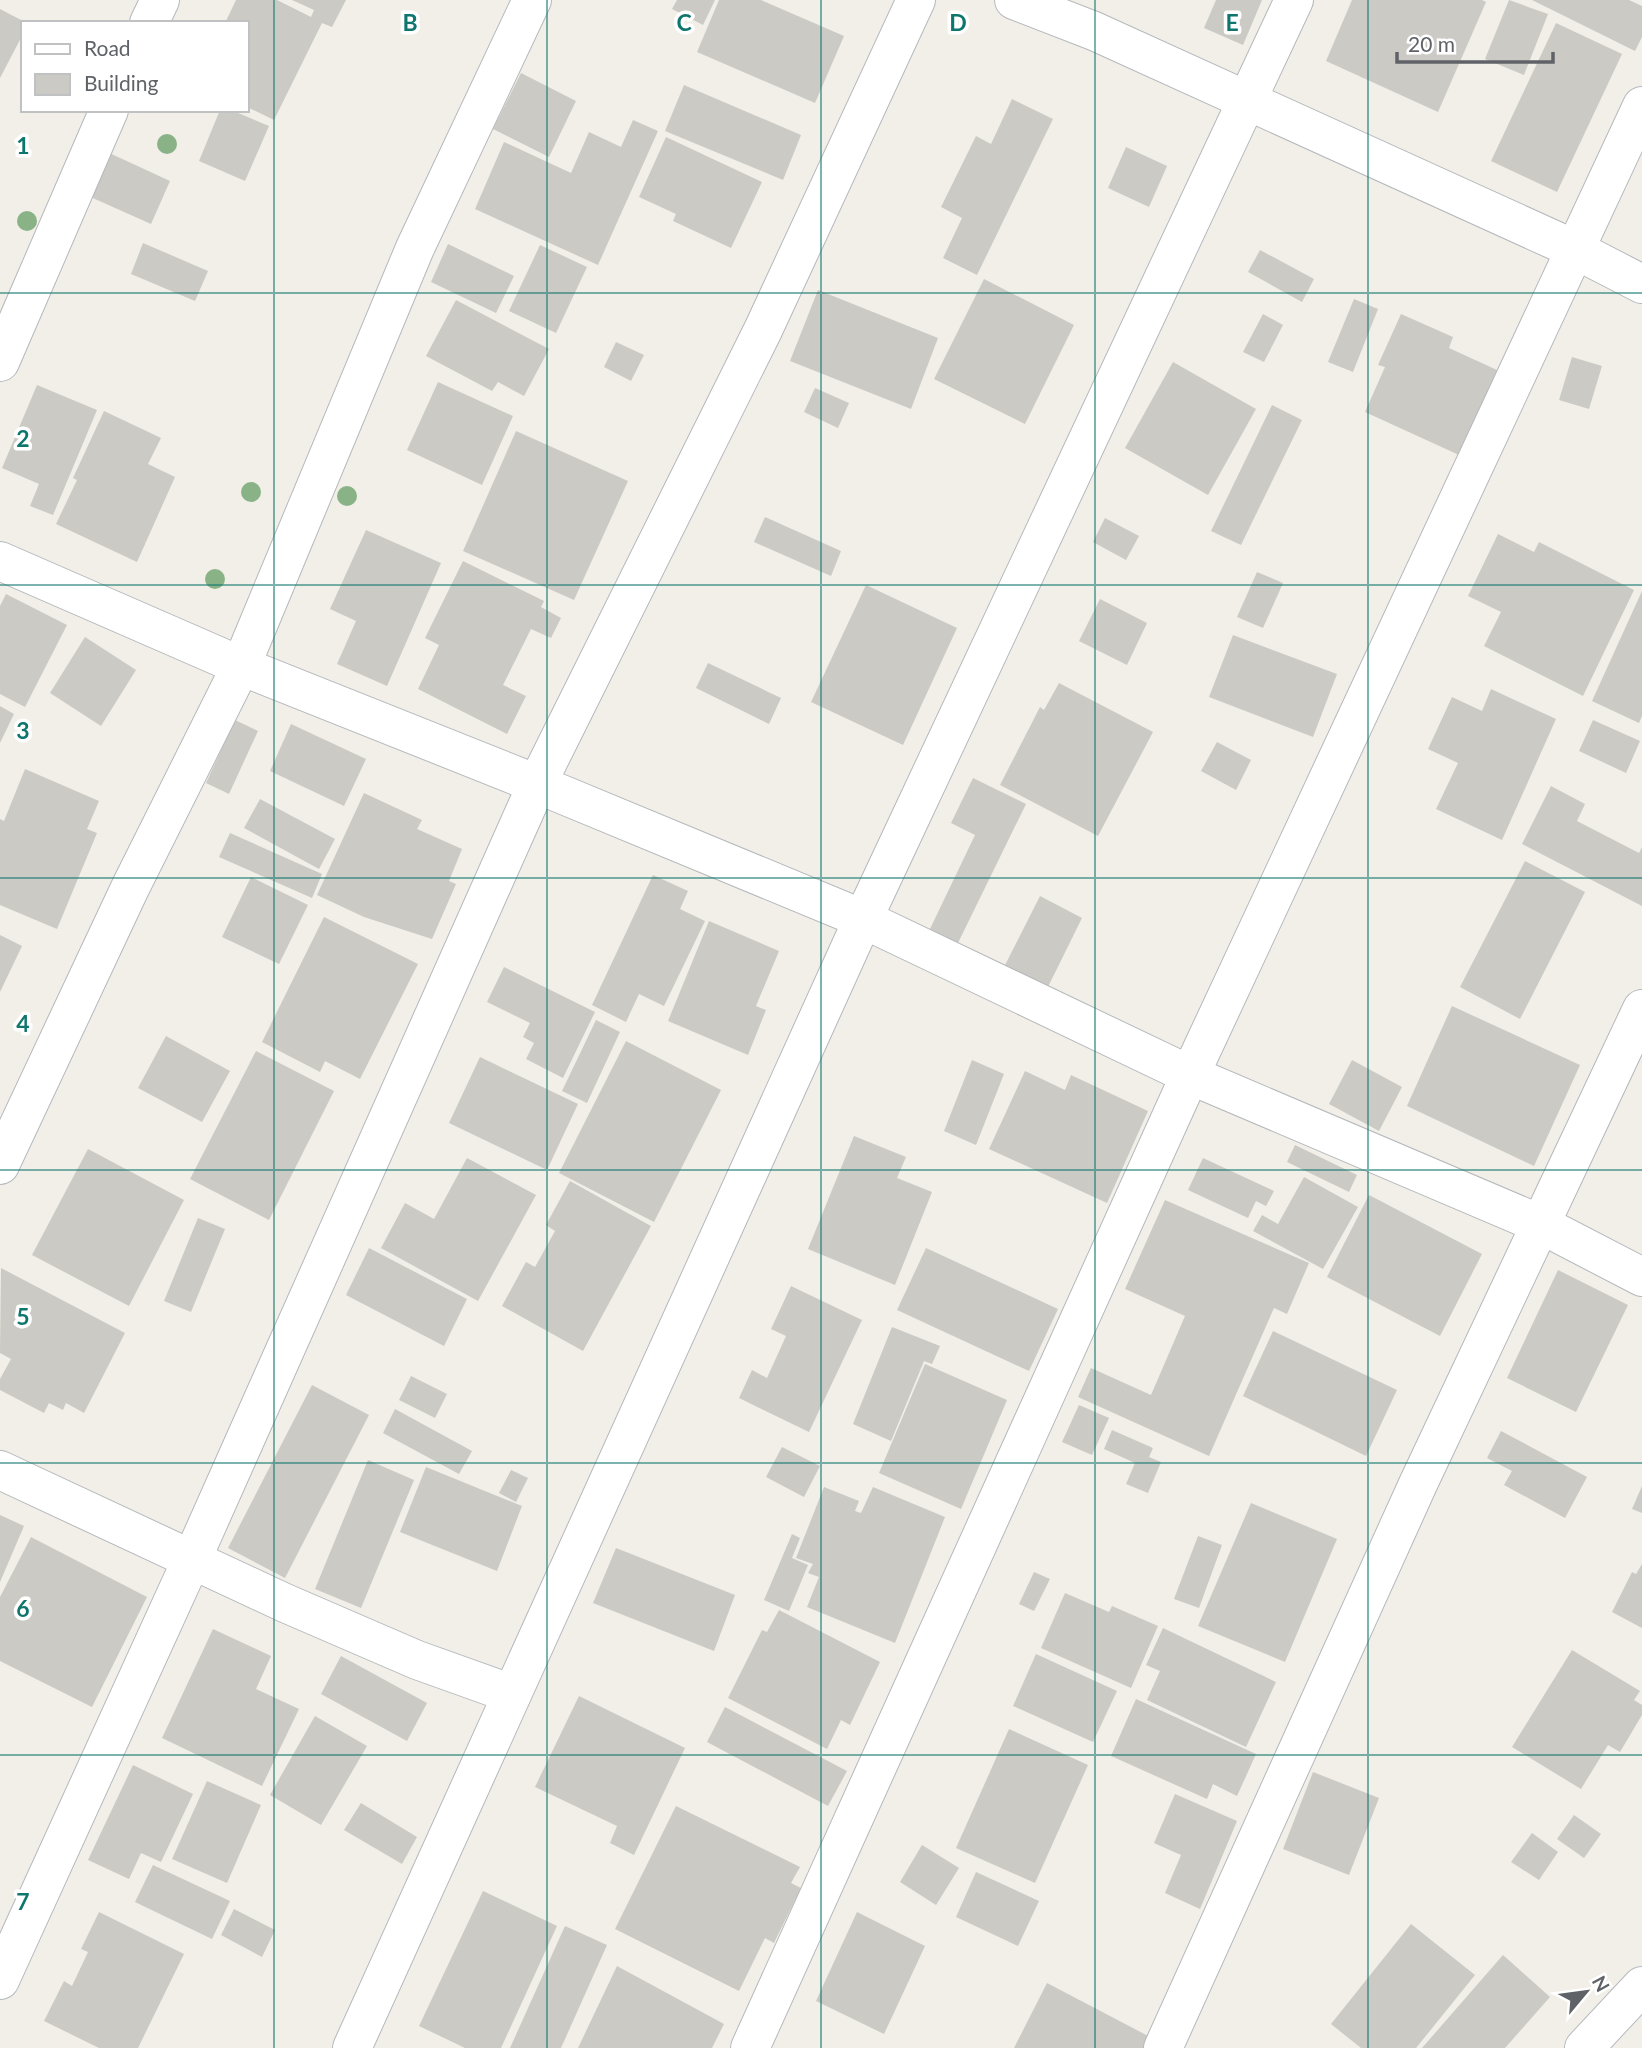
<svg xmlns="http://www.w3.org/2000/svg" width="1642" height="2048" viewBox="0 0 1642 2048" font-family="Lato,sans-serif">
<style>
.building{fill:#cccac5}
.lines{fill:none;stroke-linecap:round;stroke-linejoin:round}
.street-casing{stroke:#b5b8bc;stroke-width:40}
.secondary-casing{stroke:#b6babf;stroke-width:40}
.street{stroke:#fff;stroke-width:38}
.secondary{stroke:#fff;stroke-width:38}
.tree{fill:#89b387}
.grid{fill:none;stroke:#0f766e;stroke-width:2;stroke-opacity:0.55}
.grid-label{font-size:23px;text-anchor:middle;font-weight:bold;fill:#0f766e;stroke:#fff;stroke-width:7;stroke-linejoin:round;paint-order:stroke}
</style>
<rect width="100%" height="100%" fill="#f1efe8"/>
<g class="building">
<polygon points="236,0 277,0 311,17 314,10 292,0 346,0 332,27 322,23 274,120 247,107 247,23 225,23"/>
<polygon points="677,0 715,0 703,25 672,9"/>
<polygon points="719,0 761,0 844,36 815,103 697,52"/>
<polygon points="1216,0 1262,0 1243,45 1204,28"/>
<polygon points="1352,0 1482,0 1486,2 1438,112 1326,61"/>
<polygon points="1509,0 1548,14 1524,75 1485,59"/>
<polygon points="1532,0 1629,0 1642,6 1642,37 1635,51"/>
<polygon points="0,9 23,21 23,34 0,78"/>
<polygon points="1556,23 1622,54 1557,192 1491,161"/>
<polygon points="521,73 576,101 549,157 493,129"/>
<polygon points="684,85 801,135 783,180 665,131"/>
<polygon points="1012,99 1053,119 977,275 943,258 962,218 941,207 976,136 991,144"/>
<polygon points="220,110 231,110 269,126 245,181 199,161"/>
<polygon points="633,120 658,131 598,265 475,209 504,142 571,173 589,132 621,147"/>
<polygon points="666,137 762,182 731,248 673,221 676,214 639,197"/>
<polygon points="1126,147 1167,166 1149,207 1108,188"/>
<polygon points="105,151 170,181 151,224 86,195"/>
<polygon points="143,243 208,271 195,301 131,274"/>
<polygon points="448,244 514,276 496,313 431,282"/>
<polygon points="540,245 587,267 556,333 509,311"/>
<polygon points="1260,250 1314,279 1302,302 1248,272"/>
<polygon points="984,279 1074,325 1025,424 934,379"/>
<polygon points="818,290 938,338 911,409 790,361"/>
<polygon points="1354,299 1378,309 1353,372 1328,362"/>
<polygon points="456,300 549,349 524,396 498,382 492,391 426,356"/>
<polygon points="1263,314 1283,325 1264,362 1243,352"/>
<polygon points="1401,314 1453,337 1449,348 1497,370 1459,455 1365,412 1385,367 1378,365"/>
<polygon points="616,342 644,355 631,381 604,367"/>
<polygon points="1572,357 1602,366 1589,409 1559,400"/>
<polygon points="1173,362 1256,409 1208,495 1125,448"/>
<polygon points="438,382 513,416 482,485 407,450"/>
<polygon points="37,385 97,410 53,515 30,506 39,484 2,468"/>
<polygon points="815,388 849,403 838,428 804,412"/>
<polygon points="1272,405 1302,420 1241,545 1211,531"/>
<polygon points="104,411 161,438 148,464 175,477 137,562 56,524 77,480 73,478"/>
<polygon points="516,431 628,481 574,600 463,551"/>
<polygon points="765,517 841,551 831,576 754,542"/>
<polygon points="1105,518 1139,536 1126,560 1093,542"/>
<polygon points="366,530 441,563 387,686 337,664 356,621 330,609"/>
<polygon points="1498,534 1534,552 1539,542 1634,590 1583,696 1484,646 1501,612 1468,596"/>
<polygon points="463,561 544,601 541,607 561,618 551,638 531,629 503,685 526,696 507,734 418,689 439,645 425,638"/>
<polygon points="1257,572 1283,583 1263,628 1237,617"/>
<polygon points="866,585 957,628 903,745 811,702"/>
<polygon points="1642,591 1642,716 1639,723 1592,701"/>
<polygon points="6,594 67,625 25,707 0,694 0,606"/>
<polygon points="1100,599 1147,623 1127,665 1079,641"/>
<polygon points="1233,635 1337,674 1313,737 1209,697"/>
<polygon points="85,637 136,670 101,726 50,693"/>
<polygon points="708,663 781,698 769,724 696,688"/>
<polygon points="1059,683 1153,732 1098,836 1000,785 1040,707 1044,710"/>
<polygon points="1491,689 1556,719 1502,840 1436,809 1458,763 1428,749 1452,697 1482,711"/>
<polygon points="0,706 14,714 0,743"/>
<polygon points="235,720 258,731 229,794 206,783"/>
<polygon points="1593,720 1640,741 1626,773 1579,751"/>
<polygon points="291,724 366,759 344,806 270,771"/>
<polygon points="1217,742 1251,760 1236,790 1201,771"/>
<polygon points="25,769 99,801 87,829 97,833 57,929 0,905 0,819 4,821"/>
<polygon points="973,778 1026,804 957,945 929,931 975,835 951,823"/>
<polygon points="1551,786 1585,804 1577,821 1639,853 1642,847 1642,906 1522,844"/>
<polygon points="364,793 422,820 417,829 462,849 449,881 456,884 432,939 364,917 317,895"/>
<polygon points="260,799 335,839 319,869 244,828"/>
<polygon points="230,833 322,874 312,898 219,857"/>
<polygon points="1525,861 1585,892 1520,1019 1460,987"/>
<polygon points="653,875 688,891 680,909 705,921 664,1006 639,994 626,1022 592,1005"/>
<polygon points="251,877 308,905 279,964 222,937"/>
<polygon points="1040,896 1082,918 1043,997 1000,975"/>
<polygon points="324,917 418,964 360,1079 325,1061 320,1072 262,1042"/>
<polygon points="709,921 779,951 756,1006 766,1010 748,1055 668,1021"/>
<polygon points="0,935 22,946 0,992"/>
<polygon points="504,967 595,1012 563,1078 526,1059 534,1043 523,1037 530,1023 487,1002"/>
<polygon points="1452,1006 1580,1065 1534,1166 1407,1106"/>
<polygon points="596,1020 620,1032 587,1103 562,1091"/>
<polygon points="166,1036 230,1071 202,1122 138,1088"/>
<polygon points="626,1041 721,1090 654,1222 559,1173"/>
<polygon points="256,1051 334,1091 269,1220 190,1179"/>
<polygon points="480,1057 578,1104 547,1170 449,1123"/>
<polygon points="972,1060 1004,1074 976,1145 944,1131"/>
<polygon points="1352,1060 1402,1087 1379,1131 1329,1104"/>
<polygon points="1025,1071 1065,1090 1071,1075 1148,1111 1107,1203 989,1149"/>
<polygon points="854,1136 906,1157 897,1178 932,1192 895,1285 808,1249"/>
<polygon points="1295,1145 1357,1175 1349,1192 1287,1162"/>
<polygon points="88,1149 184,1200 129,1306 32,1255"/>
<polygon points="467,1158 536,1195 478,1301 381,1248 405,1203 434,1219"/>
<polygon points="1203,1158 1274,1191 1266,1206 1256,1201 1248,1218 1188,1190"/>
<polygon points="1304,1177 1358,1207 1323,1269 1253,1231 1262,1215 1278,1224"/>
<polygon points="570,1181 651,1226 583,1351 502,1306 526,1262 535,1267 555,1231 546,1225"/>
<polygon points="1369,1195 1482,1254 1440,1336 1327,1277"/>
<polygon points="1165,1200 1309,1263 1287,1314 1274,1308 1209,1456 1078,1397 1091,1368 1151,1395 1185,1316 1125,1289"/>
<polygon points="198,1218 225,1229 191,1312 164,1301"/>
<polygon points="369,1248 467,1299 444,1346 346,1295"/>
<polygon points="926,1248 1058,1309 1029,1371 897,1310"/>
<polygon points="1,1268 125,1333 84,1413 66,1403 63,1410 49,1403 44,1413 0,1390 0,1379 11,1359 0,1353"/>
<polygon points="1558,1270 1628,1305 1576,1412 1507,1378"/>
<polygon points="791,1286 862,1320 809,1432 739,1398 752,1370 767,1378 786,1336 771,1329"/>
<polygon points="892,1327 940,1346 932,1364 924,1361 891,1441 853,1424"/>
<polygon points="1273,1331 1397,1390 1366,1456 1243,1396"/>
<polygon points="925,1364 1007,1400 961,1509 879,1473"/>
<polygon points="411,1376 447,1394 435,1418 399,1400"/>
<polygon points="312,1385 369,1415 285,1578 228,1548"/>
<polygon points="1079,1405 1109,1418 1092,1455 1062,1442"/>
<polygon points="395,1409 472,1451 459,1474 383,1433"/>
<polygon points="1112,1430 1153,1448 1149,1457 1161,1462 1148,1493 1126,1484 1135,1463 1104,1449"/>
<polygon points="1501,1431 1587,1477 1565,1518 1504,1485 1512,1471 1487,1458"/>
<polygon points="782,1447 820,1466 804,1497 766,1477"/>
<polygon points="368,1460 414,1480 361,1608 315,1589"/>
<polygon points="426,1467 522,1506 497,1571 400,1532"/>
<polygon points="511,1470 528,1478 516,1502 499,1493"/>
<polygon points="1642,1486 1642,1513 1632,1509"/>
<polygon points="824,1487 859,1501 855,1511 861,1513 873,1487 945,1517 895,1643 807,1607 819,1577 808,1573 813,1564 796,1558"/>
<polygon points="1251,1503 1337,1539 1285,1662 1198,1626"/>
<polygon points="0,1515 24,1526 0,1582"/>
<polygon points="792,1534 800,1538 792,1558 808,1565 789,1611 764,1600"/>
<polygon points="1198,1536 1222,1545 1199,1608 1174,1599"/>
<polygon points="31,1537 147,1597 92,1707 0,1661 0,1597"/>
<polygon points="616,1548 735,1595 714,1651 593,1603"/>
<polygon points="1642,1564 1642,1628 1612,1612 1632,1572 1636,1574"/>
<polygon points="1034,1572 1050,1579 1034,1611 1019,1604"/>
<polygon points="1065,1593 1109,1612 1112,1606 1158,1626 1131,1688 1041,1648"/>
<polygon points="779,1610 880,1662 850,1725 841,1720 827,1749 728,1698 762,1630 767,1632"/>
<polygon points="1163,1628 1276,1682 1246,1747 1147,1700 1160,1671 1146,1665"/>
<polygon points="213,1629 271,1656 256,1689 299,1709 262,1786 162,1738"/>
<polygon points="1572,1650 1640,1691 1634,1700 1642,1705 1642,1715 1620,1752 1608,1745 1581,1789 1512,1747"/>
<polygon points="1036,1654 1117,1691 1093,1742 1013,1706"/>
<polygon points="341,1656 427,1703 407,1741 321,1694"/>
<polygon points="579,1696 685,1748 634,1855 610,1843 617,1826 535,1787"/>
<polygon points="1136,1699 1256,1754 1237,1796 1213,1784 1207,1799 1111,1756"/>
<polygon points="725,1707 847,1771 828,1806 707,1742"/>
<polygon points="315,1716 367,1746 321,1825 270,1795"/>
<polygon points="1009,1729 1088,1765 1035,1883 956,1848"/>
<polygon points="133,1765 193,1794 161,1862 141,1853 129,1879 88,1860"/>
<polygon points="1313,1772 1379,1798 1349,1875 1283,1849"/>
<polygon points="207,1781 261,1805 227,1883 172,1859"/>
<polygon points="1175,1794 1237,1821 1200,1909 1165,1893 1181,1855 1154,1843"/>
<polygon points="361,1803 417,1837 402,1864 344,1830"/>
<polygon points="676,1806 800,1867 791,1883 801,1888 774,1943 765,1938 739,1991 615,1929"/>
<polygon points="1574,1815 1601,1834 1584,1858 1557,1839"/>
<polygon points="1532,1833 1558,1852 1539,1880 1511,1862"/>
<polygon points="922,1845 959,1868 936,1905 900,1882"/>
<polygon points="153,1865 230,1901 212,1939 135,1902"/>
<polygon points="976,1872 1039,1901 1018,1946 956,1917"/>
<polygon points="483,1891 557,1926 501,2048 465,2048 419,2026"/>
<polygon points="234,1909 275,1930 262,1957 221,1935"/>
<polygon points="99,1912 184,1954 138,2048 99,2048 44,2021 64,1981 72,1986 88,1952 81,1949"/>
<polygon points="857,1912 925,1946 884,2034 816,2001"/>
<polygon points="1411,1924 1475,1975 1416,2048 1361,2048 1331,2024"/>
<polygon points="565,1926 607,1945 561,2048 510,2048"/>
<polygon points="1503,1955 1550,1997 1505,2048 1422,2048"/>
<polygon points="617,1966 724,2024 712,2048 578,2048"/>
<polygon points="1047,1983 1152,2038 1147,2048 1014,2048"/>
</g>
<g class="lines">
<g class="street-casing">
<g id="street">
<polyline points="1014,0 1094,31 1574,249 1642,284"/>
<polyline points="149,23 160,0"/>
<polyline points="0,362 109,110"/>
<polyline points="0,561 241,666 537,784 863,919 1190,1075 1540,1224 1642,1277"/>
<polyline points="0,1165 130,888 241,666 415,248 532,0"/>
<polyline points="0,1470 285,1603 417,1660 512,1694"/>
<polyline points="0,1980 192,1559 537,784 763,330 916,0"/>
<polyline points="352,2048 863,919 1294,0"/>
<polyline points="750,2048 1190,1075 1642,106"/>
<polyline points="1163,2048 1418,1484 1642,1009"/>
</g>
</g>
<g class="secondary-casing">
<polyline id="secondary" points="1584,2048 1642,1986"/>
</g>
<use href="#street" class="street"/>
<use href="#secondary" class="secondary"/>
</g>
<g class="tree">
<circle cx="167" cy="144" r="10"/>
<circle cx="27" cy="221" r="10"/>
<circle cx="251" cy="492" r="10"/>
<circle cx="347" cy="496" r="10"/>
<circle cx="215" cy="579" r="10"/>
</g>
<path class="grid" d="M274,0v2048M547,0v2048M821,0v2048M1095,0v2048M1368,0v2048M0,293h1642M0,585h1642M0,878h1642M0,1170h1642M0,1463h1642M0,1755h1642"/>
<g class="grid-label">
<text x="410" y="31">B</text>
<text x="684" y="31">C</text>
<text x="958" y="31">D</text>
<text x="1232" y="31">E</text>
<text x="23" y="154">1</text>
<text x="23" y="447">2</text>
<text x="23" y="739">3</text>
<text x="23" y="1032">4</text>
<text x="23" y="1325">5</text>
<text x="23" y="1617">6</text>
<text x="23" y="1910">7</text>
</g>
<rect x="21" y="21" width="228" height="91" fill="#ffffff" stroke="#bfc1c3" stroke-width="2"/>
<rect x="35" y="44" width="35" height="10" fill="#ffffff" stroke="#bfc1c3" stroke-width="2"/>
<text x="84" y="56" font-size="21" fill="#5f6368">Road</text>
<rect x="35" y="74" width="35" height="21" fill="#cccac5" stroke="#bfc1c3" stroke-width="2"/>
<text x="84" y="91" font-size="21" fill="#5f6368">Building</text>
<g transform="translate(1586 1992) rotate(61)" stroke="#ffffff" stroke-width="5" paint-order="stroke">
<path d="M0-5L12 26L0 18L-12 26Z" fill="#5f6368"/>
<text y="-10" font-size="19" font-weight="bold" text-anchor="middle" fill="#5f6368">N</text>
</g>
<path d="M1397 52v10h156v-10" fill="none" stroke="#5f6368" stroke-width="3.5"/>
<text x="1408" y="52" font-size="21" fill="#5f6368" stroke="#ffffff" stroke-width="5" paint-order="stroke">20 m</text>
</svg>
